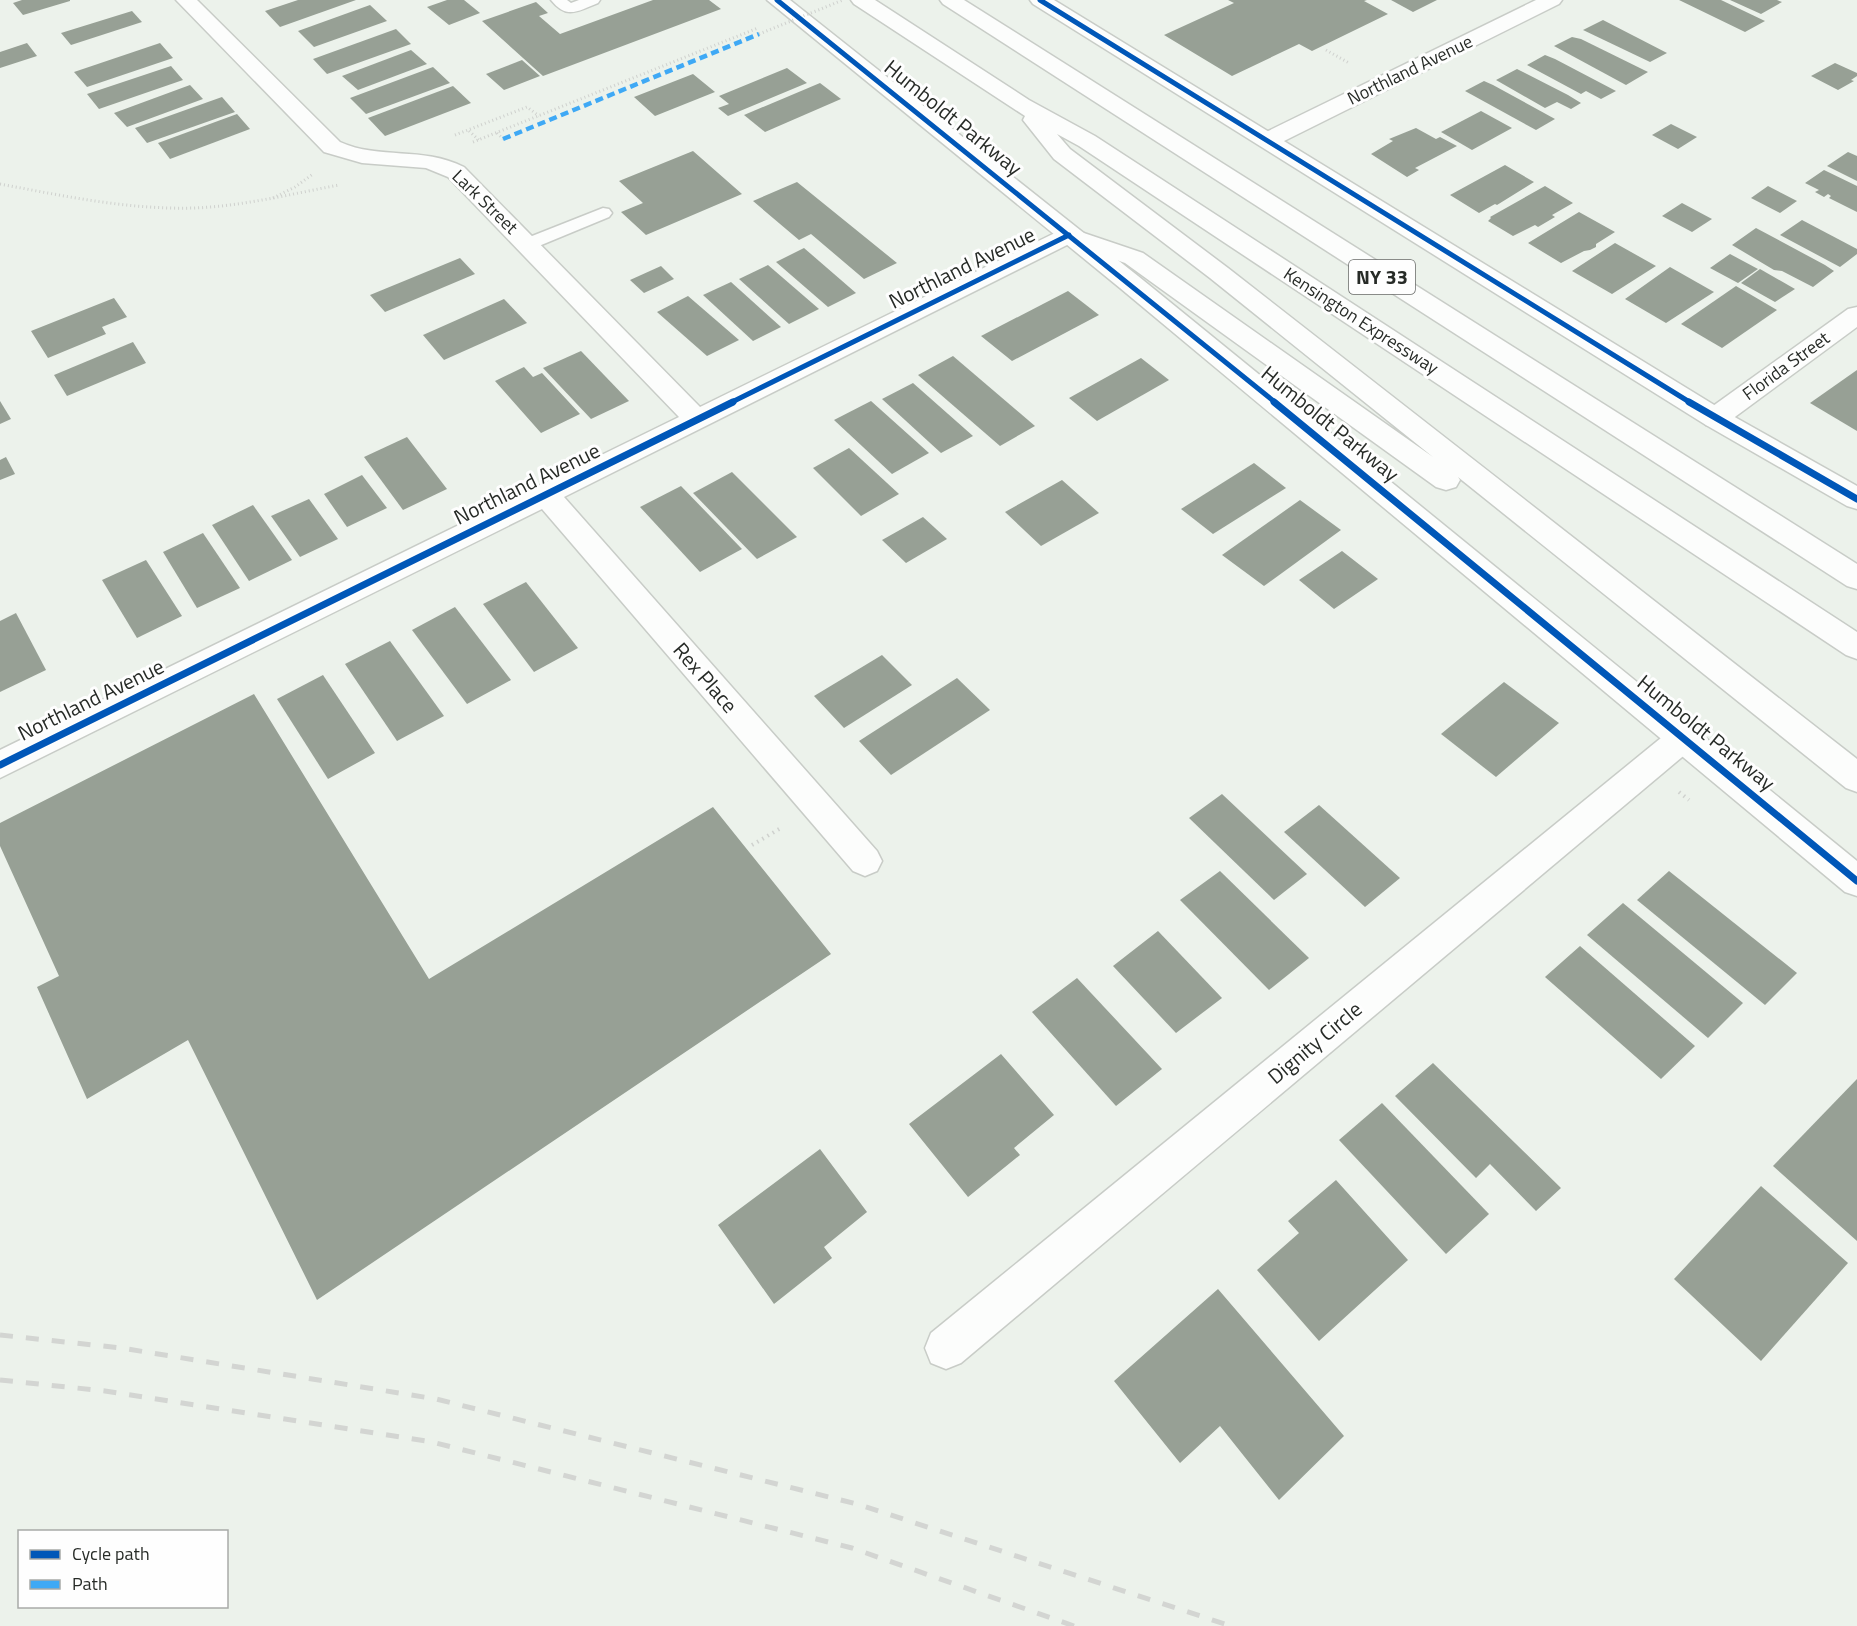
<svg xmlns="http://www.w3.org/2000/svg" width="1857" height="1626" viewBox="0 0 1857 1626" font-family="'Titillium Web',sans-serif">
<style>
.building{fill:#97a095}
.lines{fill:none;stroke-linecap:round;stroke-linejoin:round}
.lane-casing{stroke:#c8ccc7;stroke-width:3}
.street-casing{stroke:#c8ccc7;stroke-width:3}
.secondary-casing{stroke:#c8ccc7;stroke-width:3}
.highway-casing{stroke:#c8ccc7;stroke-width:3}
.path-far1{stroke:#cfd1ce;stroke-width:3;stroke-dasharray:1 3;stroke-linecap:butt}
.path{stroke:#cfd1ce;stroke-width:4;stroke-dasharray:1.5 4.5;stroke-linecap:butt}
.lane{fill:#fcfdfc;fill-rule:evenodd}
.street{fill:#fcfdfc;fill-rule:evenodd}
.secondary{fill:#fcfdfc;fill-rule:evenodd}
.highway{fill:#fcfdfc;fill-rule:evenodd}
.rail{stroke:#d3d5d2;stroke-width:5;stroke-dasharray:13 13;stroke-linecap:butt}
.path-bridge{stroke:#cfd1ce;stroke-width:3;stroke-dasharray:1 3;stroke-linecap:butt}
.quiet{stroke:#3fa9f5;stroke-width:4.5;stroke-dasharray:8 4.5;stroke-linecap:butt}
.cycleway-far1-casing{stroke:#fefefe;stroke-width:8}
.cycleway-casing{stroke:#fefefe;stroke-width:10}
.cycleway-far1{stroke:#0057b8;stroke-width:5}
.cycleway{stroke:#0057b8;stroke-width:7}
.labels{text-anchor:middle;stroke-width:6;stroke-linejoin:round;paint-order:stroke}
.far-street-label{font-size:18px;fill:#272b27;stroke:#fefefe}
.shield{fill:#fefefe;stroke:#686a68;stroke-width:1.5}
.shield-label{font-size:20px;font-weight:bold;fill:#272b27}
.street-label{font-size:21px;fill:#272b27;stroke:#fefefe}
</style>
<rect width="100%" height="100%" fill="#ecf2eb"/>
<g class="building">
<polygon points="22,0 70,0 70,1 23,15 13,3"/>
<polygon points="298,0 356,0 280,27 265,11"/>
<polygon points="447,0 464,0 480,13 449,25 427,7"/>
<polygon points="653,0 709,0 721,9 543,76 482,21 536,2 548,13 539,16 560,34"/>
<polygon points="1228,0 1367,0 1364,1 1388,14 1312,51 1299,44 1232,76 1164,35 1234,3"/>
<polygon points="1391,0 1437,0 1413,12"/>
<polygon points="1679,0 1721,0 1765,21 1745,32"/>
<polygon points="1730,0 1777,0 1782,2 1761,14"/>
<polygon points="370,5 387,21 314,47 298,31"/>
<polygon points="132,11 142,22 71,45 61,33"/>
<polygon points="1603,20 1667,53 1650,62 1583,30"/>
<polygon points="396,29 411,44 327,74 313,59"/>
<polygon points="1572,37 1581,39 1648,72 1626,85 1554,46"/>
<polygon points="27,43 37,56 0,68 0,52"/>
<polygon points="160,43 173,58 87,87 74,72"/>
<polygon points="411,50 427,64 358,90 342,76"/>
<polygon points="1545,55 1555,59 1616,91 1601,99 1586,91 1581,94 1527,65"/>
<polygon points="522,60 540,76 504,90 486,74"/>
<polygon points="1835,63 1857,73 1857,76 1851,80 1854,81 1838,90 1811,76"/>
<polygon points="171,66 183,80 99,109 87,94"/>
<polygon points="433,67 450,83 366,114 350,98"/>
<polygon points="787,68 807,83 728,116 718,108 729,104 719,96"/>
<polygon points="1517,69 1568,95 1581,103 1571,109 1557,102 1545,108 1496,80"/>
<polygon points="693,74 715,92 655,116 634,97"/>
<polygon points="1484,81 1493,85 1555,119 1536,130 1465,91"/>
<polygon points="820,83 841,99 765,132 744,115"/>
<polygon points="190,85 203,99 127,127 114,113"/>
<polygon points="453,86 471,103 385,136 368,118"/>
<polygon points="222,97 235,112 147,143 135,128"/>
<polygon points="1481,111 1512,128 1472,150 1441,132"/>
<polygon points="237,114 250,129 170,159 158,143"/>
<polygon points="1671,124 1697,137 1678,149 1652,135"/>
<polygon points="1416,128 1436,139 1440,137 1457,146 1415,168 1419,170 1407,177 1371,154 1393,141 1389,139"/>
<polygon points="693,151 742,194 646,235 621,212 643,203 619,181"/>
<polygon points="1848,152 1857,156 1857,181 1827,166"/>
<polygon points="1505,165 1534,182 1497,205 1495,204 1479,213 1450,195"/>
<polygon points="1824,170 1857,186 1857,212 1829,198 1831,196 1828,194 1824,197 1815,192 1819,190 1805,183"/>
<polygon points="797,182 897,263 864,279 811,234 799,240 753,201"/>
<polygon points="1545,186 1573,203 1552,215 1555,217 1538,227 1535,225 1513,236 1488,221 1491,218 1490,217"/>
<polygon points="1768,186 1797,201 1780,213 1751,198"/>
<polygon points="1682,203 1712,219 1692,232 1662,216"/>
<polygon points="1579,212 1615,232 1596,244 1596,247 1590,250 1584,251 1561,263 1528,243"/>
<polygon points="1802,220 1857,249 1857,254 1840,267 1780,235"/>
<polygon points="1756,228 1825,265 1834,271 1813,287 1782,271 1774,270 1732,245"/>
<polygon points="1615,243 1656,266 1612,294 1572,271"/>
<polygon points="804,248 856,293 828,307 776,262"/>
<polygon points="1730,254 1758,269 1738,283 1710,268"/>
<polygon points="460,258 475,274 385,312 370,295"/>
<polygon points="768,265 819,309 789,324 739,279"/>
<polygon points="661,266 674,279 644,293 630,280"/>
<polygon points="1670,267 1714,292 1666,323 1625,299"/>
<polygon points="1760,269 1795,289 1775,302 1741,283"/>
<polygon points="731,282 781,327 753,341 703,295"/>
<polygon points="1736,286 1777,310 1722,348 1681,324"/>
<polygon points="1068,291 1099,315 1012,361 981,336"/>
<polygon points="688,296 739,340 707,356 657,312"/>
<polygon points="114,298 127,317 102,327 106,334 48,358 31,331"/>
<polygon points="504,299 527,323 444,360 423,335"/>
<polygon points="133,342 146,363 67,396 54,375"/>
<polygon points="581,351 629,401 591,419 543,368"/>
<polygon points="953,356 1035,426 1000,446 918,375"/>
<polygon points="1141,358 1169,380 1097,421 1069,398"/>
<polygon points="524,367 533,377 542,373 580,414 541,433 495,381"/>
<polygon points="1857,370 1857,431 1810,403"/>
<polygon points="913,383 973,436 941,453 882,399"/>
<polygon points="0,401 11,419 0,424"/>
<polygon points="871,401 929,453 892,474 834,420"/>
<polygon points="407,437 447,489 403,510 364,457"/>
<polygon points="849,448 899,494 861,516 813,468"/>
<polygon points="6,457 15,474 0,480 0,460"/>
<polygon points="1254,463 1286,488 1213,534 1181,509"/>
<polygon points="732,472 797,537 757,559 693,493"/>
<polygon points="362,475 387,508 347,527 324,494"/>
<polygon points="1062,480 1099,513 1041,546 1005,512"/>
<polygon points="681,486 742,549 700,572 640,507"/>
<polygon points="309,499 338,539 300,557 271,516"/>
<polygon points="1300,500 1341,530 1264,586 1222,555"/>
<polygon points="253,505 292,560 249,581 212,525"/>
<polygon points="923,517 947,539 906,563 882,540"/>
<polygon points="203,533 240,588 197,608 163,552"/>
<polygon points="1342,551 1378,579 1334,609 1299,580"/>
<polygon points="146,560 182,616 137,638 102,580"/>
<polygon points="526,582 578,648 534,672 483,604"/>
<polygon points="455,607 511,680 467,704 412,630"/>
<polygon points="16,613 46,670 0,692 0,621"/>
<polygon points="390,641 444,716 397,741 345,664"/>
<polygon points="882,655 912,685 844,728 814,696"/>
<polygon points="323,675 375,753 328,779 277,699"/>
<polygon points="957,678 990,710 891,775 859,741"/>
<polygon points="1504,682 1559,723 1496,777 1441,734"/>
<polygon points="254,694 429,979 713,807 831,954 317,1300 188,1040 87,1099 37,987 59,976 0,846 0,823"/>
<polygon points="1222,794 1307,874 1274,900 1189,818"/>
<polygon points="1319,805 1400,878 1365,907 1284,832"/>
<polygon points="1220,871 1309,958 1269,990 1180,900"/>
<polygon points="1669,871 1797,973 1765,1005 1637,900"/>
<polygon points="1623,903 1743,1003 1708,1038 1587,935"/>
<polygon points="1158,931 1222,998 1176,1033 1113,966"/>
<polygon points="1580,946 1695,1046 1661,1079 1545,977"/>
<polygon points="1077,978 1162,1069 1116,1106 1032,1012"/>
<polygon points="1001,1054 1054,1115 1014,1148 1020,1155 968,1197 909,1124"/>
<polygon points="1433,1063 1561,1188 1536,1211 1490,1164 1476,1178 1395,1096"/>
<polygon points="1857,1079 1857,1241 1773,1166"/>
<polygon points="1382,1103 1489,1214 1446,1254 1339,1140"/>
<polygon points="820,1149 867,1212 824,1247 832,1258 774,1304 718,1225"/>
<polygon points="1336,1180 1408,1260 1319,1341 1257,1270 1299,1233 1288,1221"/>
<polygon points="1761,1186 1848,1263 1761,1361 1674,1279"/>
<polygon points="1218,1289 1344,1436 1279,1500 1220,1426 1180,1463 1114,1381"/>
</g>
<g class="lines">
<g class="lane-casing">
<g id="lane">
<path d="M551,0h16l4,3 8,-3h21l-2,3c-20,8 -31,17 -47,-3z"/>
<polygon points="603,208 609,209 612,213 609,217 534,248 522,248 519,244 522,240"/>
</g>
</g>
<g class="street-casing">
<g id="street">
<path d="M176,0h21l143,142c40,18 82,4 124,25l236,240 361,-177 8,-2 8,2 4,5 -4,5 -513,257 313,354 5,10 -5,10 -12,5 -12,-5 -311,-362 -542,269v-28l679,-333 -231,-240 -22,-9 -64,-5 -38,-11z"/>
<polygon points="1536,0 1562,0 1559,4 1276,145 1268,147 1260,145 1257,140 1260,135"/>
<polygon points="1857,307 1857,327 1724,425 1715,427 1706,425 1702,418 1706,411 1848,309"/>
<polygon points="1683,725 1694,729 1699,738 1694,747 961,1363 946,1369 931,1363 925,1348 931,1333 1672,729"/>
</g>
</g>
<g class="secondary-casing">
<g id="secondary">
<polygon points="767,0 790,0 1138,276 1857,861 1857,896 1845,892 1120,288"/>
<polygon points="1030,0 1054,0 1724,411 1857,486 1857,509 1847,506 1706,425 1033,4"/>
</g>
</g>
<g class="highway-casing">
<g id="highway">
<polygon points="851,0 875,0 1029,100 1095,136 1857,632 1857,659 1846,655 1079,146 1057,134 1070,149 1228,268 1857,759 1857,792 1846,788 1458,477 1460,480 1456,487 1446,490 1436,487 1125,263 1061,240 1057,235 1061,230 1069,228 1143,253 1433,457 1210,278 1054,159 1023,120 1025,116 854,4"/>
<polygon points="940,0 964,0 1857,564 1857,589 1847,586 943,4"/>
</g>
</g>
<g class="path-far1">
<polyline points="1326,50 1349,63"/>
<polyline points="469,131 479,140"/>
<polyline points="497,133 503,139"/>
<polyline points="455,135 527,107 539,116"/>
<polyline points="473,142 758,28"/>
<path d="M0,184c64,12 129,26 195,24 48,-2 96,-14 144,-23"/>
<polyline points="273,198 295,187 313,174"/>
</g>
<g class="path">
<polyline points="1679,792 1689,800"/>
<polyline points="752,845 781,828"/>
</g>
<use href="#lane" class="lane"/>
<use href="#street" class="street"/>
<use href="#secondary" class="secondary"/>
<use href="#highway" class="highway"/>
<g class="rail">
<polyline points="0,1335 121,1348 436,1399 857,1504 1231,1626"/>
<polyline points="0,1380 105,1391 432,1442 852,1548 1074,1626"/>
</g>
<polyline class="path-bridge" points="759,34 843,0"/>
<polyline class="quiet" points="503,139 759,34"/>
<g class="cycleway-far1-casing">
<g id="cycleway-far1">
<polyline points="777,0 1276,403"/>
<polyline points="1040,0 1691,403"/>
<polyline points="730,403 1069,235"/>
</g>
</g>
<g class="cycleway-casing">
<g id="cycleway">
<polyline points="1274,402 1857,881"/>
<polyline points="1689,402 1857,499"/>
<polyline points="0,765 733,402"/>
</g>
</g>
<use href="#cycleway-far1" class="cycleway-far1"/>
<use href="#cycleway" class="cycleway"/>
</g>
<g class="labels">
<g class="far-street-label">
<text transform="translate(1410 70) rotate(-26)" y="6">Northland Avenue</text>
<text transform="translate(485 202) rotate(44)" y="6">Lark Street</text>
<text transform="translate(1361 321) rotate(33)" y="6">Kensington Expressway</text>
<text transform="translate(1786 366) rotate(-36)" y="6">Florida Street</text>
</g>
<rect class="shield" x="1349" y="260" width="66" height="34" rx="4.5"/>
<g class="shield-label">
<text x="1382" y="284">NY 33</text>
</g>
<g class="street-label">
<text transform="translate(953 118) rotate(39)" y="7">Humboldt Parkway</text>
<text transform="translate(962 268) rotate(-26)" y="7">Northland Avenue</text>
<text transform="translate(1330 424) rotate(39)" y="7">Humboldt Parkway</text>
<text transform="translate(527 484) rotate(-26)" y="7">Northland Avenue</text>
<text transform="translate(705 678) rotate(49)" y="7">Rex Place</text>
<text transform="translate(91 700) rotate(-26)" y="7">Northland Avenue</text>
<text transform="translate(1706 733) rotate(39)" y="7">Humboldt Parkway</text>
<text transform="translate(1315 1043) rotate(-40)" y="7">Dignity Circle</text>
</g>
</g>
<rect x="18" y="1530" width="210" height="78" fill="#fefefe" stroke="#a8aaa8" stroke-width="1.5"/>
<rect x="30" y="1550" width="30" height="9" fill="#0057b8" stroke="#a8aaa8" stroke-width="1.5"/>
<text x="72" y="1560" font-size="18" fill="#272b27">Cycle path</text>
<rect x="30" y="1580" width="30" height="9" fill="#3fa9f5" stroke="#a8aaa8" stroke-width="1.5"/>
<text x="72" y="1590" font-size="18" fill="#272b27">Path</text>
</svg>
